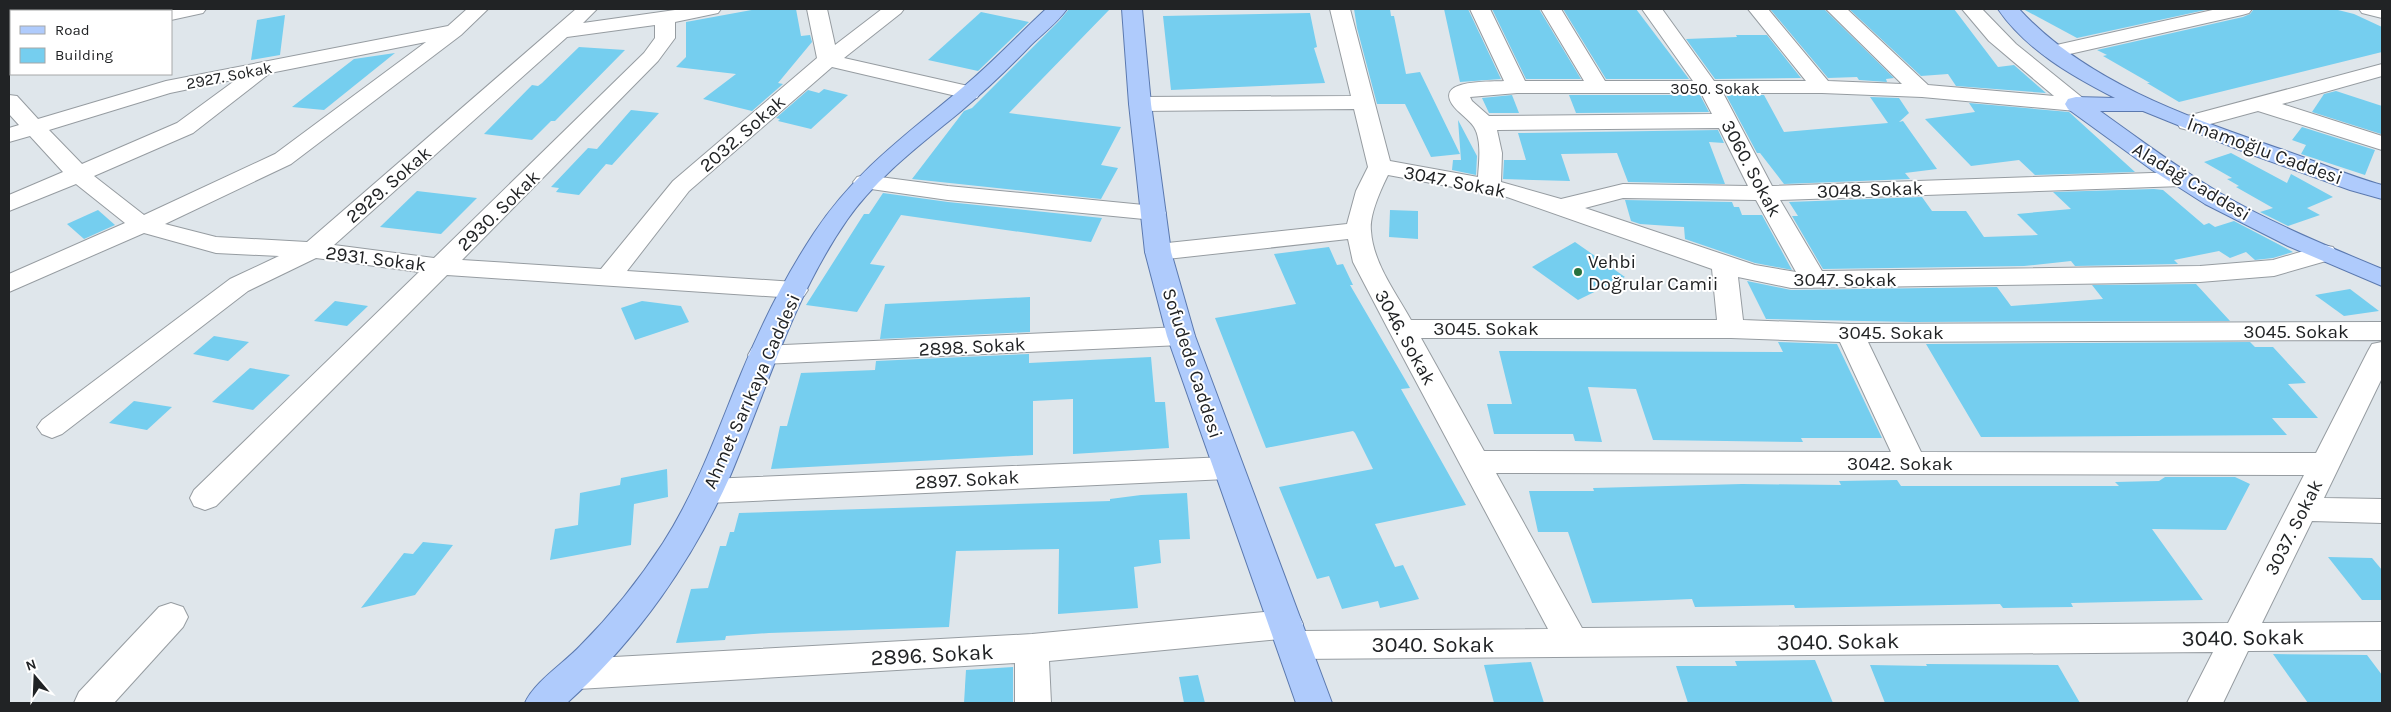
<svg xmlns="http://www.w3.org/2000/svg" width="2391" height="712" viewBox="0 0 2391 712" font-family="Karla,sans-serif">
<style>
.building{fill:#75ceef}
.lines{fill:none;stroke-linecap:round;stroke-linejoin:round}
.minor-casing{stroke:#969ca1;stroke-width:2}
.major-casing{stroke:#5b79af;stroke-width:2}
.minor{fill:#fff;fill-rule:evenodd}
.major{fill:#afcbfc;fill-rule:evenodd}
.poi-dot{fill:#27713e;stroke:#fff;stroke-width:2}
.labels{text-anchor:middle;stroke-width:4;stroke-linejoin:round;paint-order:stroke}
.far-street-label{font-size:16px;fill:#212325;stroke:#fff}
.street-label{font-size:19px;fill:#212325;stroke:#fff}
.poi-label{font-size:19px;fill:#212325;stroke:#fff;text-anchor:start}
.near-street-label{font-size:22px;fill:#212325;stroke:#fff}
</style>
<rect width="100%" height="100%" fill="#dfe6eb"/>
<g class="building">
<polygon points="757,9 796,9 801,36 810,35 812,42 778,83 783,84 752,111 703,99 736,74 676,67 686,57 686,22"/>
<polygon points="1069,9 1110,9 1009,113 1121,127 1101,165 1118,168 1101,199 912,179 964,111 972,108 1060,20"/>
<polygon points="1354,9 1390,9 1391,16 1394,16 1406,74 1420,72 1460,154 1431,157 1405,104 1377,104 1357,28"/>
<polygon points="1444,9 1468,9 1501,79 1460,82"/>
<polygon points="1492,9 1539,9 1581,79 1526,79"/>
<polygon points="1563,9 1636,9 1689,79 1606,79"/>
<polygon points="1770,9 1824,9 1894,78 1886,79 1887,82 1859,80 1857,77 1828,78"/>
<polygon points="1849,9 1954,9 1998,67 2014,65 2046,93 1956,86 1948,74 1921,76"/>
<polygon points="2023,9 2210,9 2077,38"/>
<polygon points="2254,9 2334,9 2354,14 2382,27 2382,52 2179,102 2147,83 2150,83 2103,56 2107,55 2097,50 2243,17 2250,14"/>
<polygon points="981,12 1029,22 978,71 928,60"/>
<polygon points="1310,13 1317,47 1314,48 1325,83 1171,90 1163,16"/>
<polygon points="285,15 280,55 251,60 257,20"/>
<polygon points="1736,35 1767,35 1801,78 1715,79 1686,39 1737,37"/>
<polygon points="579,47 625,50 555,121 551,121 532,140 484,134 532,85 538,86 542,83"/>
<polygon points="395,53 324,110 292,107 354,59"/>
<polygon points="824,89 848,95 811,129 778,121 780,119 776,118 808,90 819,93"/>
<polygon points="2336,91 2382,106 2381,134 2312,112 2324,94"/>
<polygon points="1512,95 1519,113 1489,113 1482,98"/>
<polygon points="1569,95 1700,95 1709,112 1576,113"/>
<polygon points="1726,95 1764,95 1784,132 1888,123 1870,97 1899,98 1909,113 1899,122 1903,121 1937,169 1905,173 1910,179 1784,184 1760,153 1757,153"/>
<polygon points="1969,103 2069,112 2135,172 2035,175 2019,160 1971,166 1925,119 1975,112"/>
<polygon points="631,110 659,113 612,165 606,164 579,195 556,192 559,188 551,187 588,148 597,149"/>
<polygon points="1458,120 1477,156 1476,175 1452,170 1453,160 1461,160"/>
<polygon points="2302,127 2375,150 2365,175 2301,154 2306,145 2292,140"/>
<polygon points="1718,130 1724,143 1709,142 1725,184 1628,182 1617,153 1561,154 1570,181 1503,179 1504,160 1526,160 1518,133"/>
<polygon points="2231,153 2287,183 2291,174 2333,197 2307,208 2320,215 2288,226 2260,212 2273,208 2236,187 2239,186 2227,179 2232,178 2204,162"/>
<polygon points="2154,189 2163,190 2204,225 2209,223 2215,227 2234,221 2293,252 2273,258 2255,260 2246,252 2230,258 2219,251 2174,260 2178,264 2075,266 2071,261 2024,266 1823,269 1792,216 1798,216 1789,202 1922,197 1932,211 1966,211 1984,237 2038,235 2017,214 2071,209 2053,192"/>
<polygon points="417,191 477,198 441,234 380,227"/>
<polygon points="883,193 948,202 1102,218 1091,242 901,215 870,264 885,266 857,312 806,305 864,214 869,214"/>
<polygon points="1625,200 1732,202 1734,207 1739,207 1742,215 1762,215 1792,270 1755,263 1685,239 1684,227 1640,224 1631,221"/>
<polygon points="98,210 115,225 84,239 67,224"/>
<polygon points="1390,210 1418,211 1418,239 1389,237"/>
<polygon points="1575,242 1625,277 1578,300 1532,267"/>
<polygon points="1329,247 1337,265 1343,264 1353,285 1350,285 1410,388 1401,389 1466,505 1375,524 1395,567 1403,565 1419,599 1380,608 1378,601 1342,609 1329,576 1317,579 1279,487 1373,469 1355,433 1353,431 1266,448 1215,318 1296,304 1274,254"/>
<polygon points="1747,281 1791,290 1997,287 2011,306 2103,299 2092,285 2196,284 2230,321 1912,322 1766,319"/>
<polygon points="2350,289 2379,311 2344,316 2315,295"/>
<polygon points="1030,297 1030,332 880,339 885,304"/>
<polygon points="335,301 368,306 347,326 314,321"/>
<polygon points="642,301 681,306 689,322 635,340 621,308"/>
<polygon points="214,336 249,342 228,361 193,354"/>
<polygon points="1778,342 1837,344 1882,438 1801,438 1803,442 1653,440 1636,389 1588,387 1602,442 1575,441 1573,434 1494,434 1487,404 1512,404 1499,351 1783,352"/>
<polygon points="2250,342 2255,347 2273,347 2306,383 2288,384 2318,418 2272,418 2287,435 1981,437 1926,344"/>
<polygon points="1029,354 1029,363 1151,357 1155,402 1165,402 1169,448 1073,454 1073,399 1033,401 1033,455 771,469 780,426 787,426 801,373 875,370 876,361"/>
<polygon points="250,368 290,375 253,410 212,402"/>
<polygon points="134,401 172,407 147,430 109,423"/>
<polygon points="667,469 668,497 634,504 631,545 550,560 555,529 578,525 580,493 620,485 621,478"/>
<polygon points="2165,477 2235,477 2250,484 2226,530 2152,529 2203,600 2071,603 2073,607 2003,608 2000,604 1795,608 1794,605 1695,607 1692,599 1592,603 1568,532 1538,532 1529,491 1594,491 1593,488 1742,484 1841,485 1839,481 1897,480 1901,486 2119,486 2115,482 2159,481"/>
<polygon points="1187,493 1190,539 1159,540 1161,563 1134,567 1138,608 1058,614 1059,549 956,551 949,627 769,633 726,636 725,640 676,643 691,589 708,588 720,546 726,546 730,532 734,532 739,513 1110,501 1110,499 1141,495"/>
<polygon points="423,542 453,545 415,595 361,608 404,553 413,554"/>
<polygon points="2328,557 2372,558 2382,570 2382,600 2362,600"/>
<polygon points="2273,654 2367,655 2382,675 2382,703 2308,703"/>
<polygon points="1815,660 1833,703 1688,703 1676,666 1737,666 1735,661"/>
<polygon points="1531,662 1544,703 1494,703 1484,665"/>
<polygon points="1926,664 2058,665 2080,703 1885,703 1870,665 1927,666"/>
<polygon points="1013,667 1013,703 964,703 966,670"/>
<polygon points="1198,675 1205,703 1184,703 1179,677"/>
</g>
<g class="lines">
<g class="minor-casing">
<g id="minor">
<polygon points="168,9 206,9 203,13 171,20 171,11 163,11"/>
<path d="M467,9h21l-27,26 -170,129 -126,60 51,13 91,5 269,-233h21l-14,14 99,-14h39l-3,4 -43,9v16l-17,23 -196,199 139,9 72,-88 144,-123 -10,-49h20l8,36 47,-36h22l-3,4 -57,45 133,30 3,5 -3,5 -8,1 -137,-32 -143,124 -62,80 168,11 9,2 4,6 -4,6 -9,2 -348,-23 -231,231 -11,4 -11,-4 -4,-8 4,-8 225,-218 -103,-14 -68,33 -186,143 -10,4 -10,-4 -5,-7 5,-7 188,-141 49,-23 -63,-3 -72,-20 -135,59v-18l116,-51 -49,-39 -67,27v-16l54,-23 -33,-36 -21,6v-14l10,-3 -10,-11v-19l8,1 21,23 128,-38 282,-55zM655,25v13l-11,15 -210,205 -100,-13 233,-208zM426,42l-151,112 -131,61 -50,-39 99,-43 77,-60zM237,79l-60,44 -95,41 -33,-34 121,-37z"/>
<path d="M1330,9h20l40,152 88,16c1,-15 4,-37 -4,-50 -6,-9 -16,-14 -22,-23 -16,-25 38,-22 52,-23l-34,-72h20l35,72h59l-43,-72h20l44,72h88l-51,-72h20l52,72h92l-58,-72h20l60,72 74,3 -76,-75h21l81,76 126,11 -65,-55 -27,-32h20l34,35 68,55 3,5 -3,5 -8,2 -154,-14 -100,-4h-99l49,93 410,-14 8,2 4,5 -4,5 -8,2 -402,14 42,71 378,-5 73,-6 51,-15 9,2 4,6 -4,6 -59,17 -74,6 -409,6 -53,-11 5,43 107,4 532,-2v18l-514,2 53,110 395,1 52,-102 4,-7 10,-2v36l-58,120 58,1v24l-70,-2 -50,102 120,-1v28l-134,1 -25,52h-36l26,-51 -919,7 -12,-4 -5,-10 3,-6 -231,22 2,42h-36v-40l-437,26 -12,-4 -5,-11 5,-11 12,-4 454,-25 254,-24 12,4 5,10 -3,7 248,-2 -160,-300 -35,-67 -5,-23 -190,21 -9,-2 -4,-6 4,-6 9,-2 189,-20 9,-33 12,-24 -14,-58 -214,2 -8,-2 -3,-5 3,-5 8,-2 211,-1zM1517,93h184l11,21 -223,2 -17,-15 -2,-4zM1719,128l29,58 -125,-2 -62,15 -60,-17 1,-29 -5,-23zM1388,175l119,22 205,72 5,51h-306c-15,-27 -38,-57 -40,-89 -2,-15 10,-42 17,-56zM1623,198l133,2 40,72 -41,-7 -170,-57zM1421,338h310l109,4 51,110 -407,-1zM1496,473l808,2 -76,148 -646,5z"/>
<polygon points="2217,9 2252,9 2249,13 2242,15 2052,58 2045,56 2042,52 2045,48 2052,46"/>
<polygon points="2359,9 2382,9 2382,18 2362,13"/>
<rect x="9" y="49" width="2" height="13"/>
<polygon points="2382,64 2382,76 2282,104 2382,136 2382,150 2258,111 2188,130 2180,128 2177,123 2180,118"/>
<polygon points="865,175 948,186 1154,206 1163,208 1166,213 1163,218 1154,220 948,200 857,187 853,182 857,177"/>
<polygon points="1181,327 1191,330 1195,336 1191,342 1181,345 762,364 752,362 748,355 752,348 762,346"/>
<polygon points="1227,457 1238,460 1242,468 1238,476 1227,479 708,503 697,499 693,491 697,483 708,479"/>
<polygon points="171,603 183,607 188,617 183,627 114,703 74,703 79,692 159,607"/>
</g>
</g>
<g class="major-casing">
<g id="major">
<path d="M1046,9h21c-10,14 -25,25 -37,37 -22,23 -45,45 -70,66 -40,33 -83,65 -113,108 -54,78 -80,168 -116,254 -38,86 -94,166 -164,229h-42c9,-21 39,-40 55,-57 31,-31 59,-66 83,-103 34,-53 54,-111 78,-169 20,-49 44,-97 73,-141 42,-63 92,-98 148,-145 30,-25 56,-53 84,-79z"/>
<polygon points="1122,9 1142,9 1151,104 1171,252 1195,336 1332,703 1296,703 1167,336 1145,252 1129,104"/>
<path d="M1998,9h21c69,75 172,109 267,142 32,11 63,25 96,34v14l-32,-9 -103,-37 -104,-42h-43c39,28 78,57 120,82 51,30 107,53 162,76v17l-94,-40 -83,-42 -53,-34 -84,-61 -3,-5 3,-5 8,-2 39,1c-43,-22 -89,-48 -117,-89z"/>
</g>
</g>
<use href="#minor" class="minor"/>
<use href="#major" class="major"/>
</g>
<circle class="poi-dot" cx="1578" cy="272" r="5"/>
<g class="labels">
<g class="far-street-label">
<text transform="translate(229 75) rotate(-11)" y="6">2927. Sokak</text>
<text x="1715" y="94">3050. Sokak</text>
</g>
<g class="street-label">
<text transform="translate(742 133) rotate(-41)" y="7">2032. Sokak</text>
<text transform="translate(2265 150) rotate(20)" y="7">İmamoğlu Caddesi</text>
<text transform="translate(1752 168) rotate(62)" y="7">3060. Sokak</text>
<text transform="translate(1455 181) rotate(11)" y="7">3047. Sokak</text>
<text transform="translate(2192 181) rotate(31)" y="7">Aladağ Caddesi</text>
<text transform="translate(388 184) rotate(-41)" y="7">2929. Sokak</text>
<text transform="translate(1870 189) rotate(-2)" y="7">3048. Sokak</text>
<text transform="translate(498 210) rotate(-44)" y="7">2930. Sokak</text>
<text transform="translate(376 258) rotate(7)" y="7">2931. Sokak</text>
<text x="1845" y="286">3047. Sokak</text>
<text x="1486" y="335">3045. Sokak</text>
<text x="2296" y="338">3045. Sokak</text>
<text x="1891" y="339">3045. Sokak</text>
<text transform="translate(1406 337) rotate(61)" y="7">3046. Sokak</text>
<text transform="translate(972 346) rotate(-3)" y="7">2898. Sokak</text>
<text transform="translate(1193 363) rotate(72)" y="7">Sofudede Caddesi</text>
<text transform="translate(751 391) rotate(-66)" y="7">Ahmet Sarıkaya Caddesi</text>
<text x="1900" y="470">3042. Sokak</text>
<text transform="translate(967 479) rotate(-3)" y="7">2897. Sokak</text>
<text transform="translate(2293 527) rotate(-63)" y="7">3037. Sokak</text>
</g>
<g class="poi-label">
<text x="1588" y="268">Vehbi<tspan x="1588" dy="22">Doğrular Camii</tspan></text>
</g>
<g class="near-street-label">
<text transform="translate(2243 637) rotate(-1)" y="8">3040. Sokak</text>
<text transform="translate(1838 641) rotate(-1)" y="8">3040. Sokak</text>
<text x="1433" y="652">3040. Sokak</text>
<text transform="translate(932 654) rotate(-3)" y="8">2896. Sokak</text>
</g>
</g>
<rect width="2391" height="712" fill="none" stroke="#212325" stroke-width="20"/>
<rect x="10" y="10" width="162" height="65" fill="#ffffff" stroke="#a6a7a8"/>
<rect x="20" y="26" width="25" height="8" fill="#afcbfc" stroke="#a6a7a8"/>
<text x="55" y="35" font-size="15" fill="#212325">Road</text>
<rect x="20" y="48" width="25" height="15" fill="#75ceef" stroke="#a6a7a8"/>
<text x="55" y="60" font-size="15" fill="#212325">Building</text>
<g transform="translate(35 677) rotate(341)" stroke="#ffffff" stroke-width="4" paint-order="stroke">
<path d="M0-4L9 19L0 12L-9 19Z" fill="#212325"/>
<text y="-8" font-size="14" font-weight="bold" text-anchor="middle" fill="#212325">N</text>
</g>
</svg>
